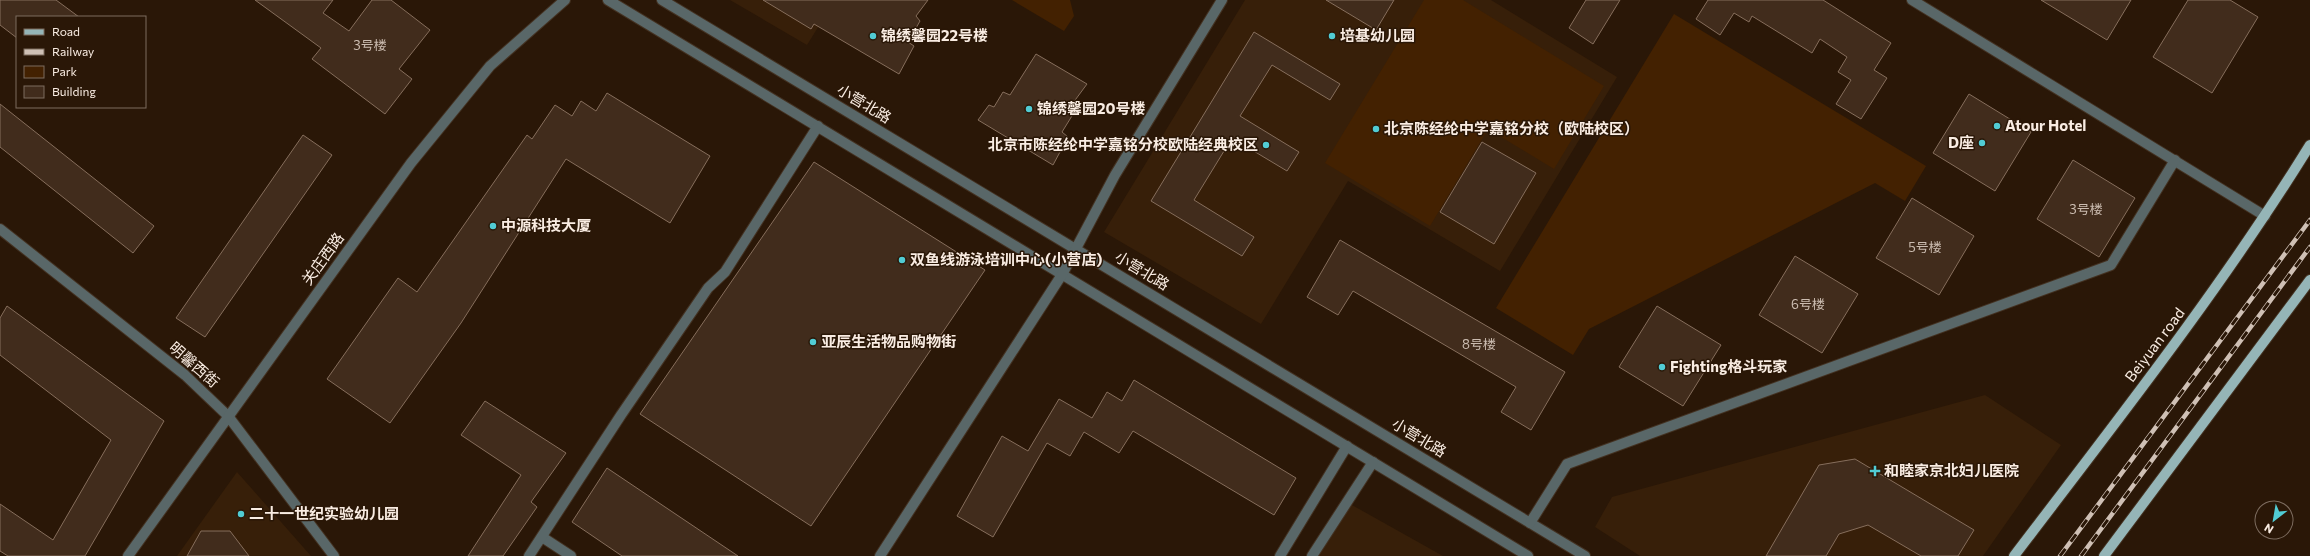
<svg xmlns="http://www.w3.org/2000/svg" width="2310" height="556" viewBox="0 0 2310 556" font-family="Commissioner,'Noto Sans SC',sans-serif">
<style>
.built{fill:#371f09}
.green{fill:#432101}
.building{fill:#412c1c;stroke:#866e5c}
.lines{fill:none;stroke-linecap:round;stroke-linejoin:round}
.minor-casing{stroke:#433121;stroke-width:12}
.major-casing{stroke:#433121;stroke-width:12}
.minor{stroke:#596768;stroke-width:10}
.major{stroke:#95b5b7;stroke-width:10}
.rail-casing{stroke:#cfc0b5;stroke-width:4.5}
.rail{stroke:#2a1707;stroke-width:3;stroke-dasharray:9;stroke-linecap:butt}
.poi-dot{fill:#51ccd4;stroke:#2a1707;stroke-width:1.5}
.labels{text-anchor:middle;stroke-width:3;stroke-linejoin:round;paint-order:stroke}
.number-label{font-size:13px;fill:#cbbcb0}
.poi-label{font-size:15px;font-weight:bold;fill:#f9ece2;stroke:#2a1707;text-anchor:start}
.street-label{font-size:15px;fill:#f9ece2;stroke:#2a1707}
</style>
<rect width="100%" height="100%" fill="#2a1707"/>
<g class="built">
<polygon points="730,0 835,0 807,45"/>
<polygon points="1245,0 1491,0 1617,77 1500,271 1348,181 1261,324 1104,232"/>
<polygon points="1985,395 2061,445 1983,556 1640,556 1595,527 1612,497"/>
<polygon points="237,472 311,556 177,556"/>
<polygon points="1343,500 1443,556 1309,556"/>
</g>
<g class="green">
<polygon points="1012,0 1070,0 1074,16 1064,31"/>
<polygon points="1424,0 1463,0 1604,86 1554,169 1488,129 1430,226 1325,163"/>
<polygon points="1674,14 1926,166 1905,201 1875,183 1589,329 1573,355 1496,308"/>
</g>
<g class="building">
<polygon points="0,0 56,0 79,17 17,17 17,38 0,25"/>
<polygon points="255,0 333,0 323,13 349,31 372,0 391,0 430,30 399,69 412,79 385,114 312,59 321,48"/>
<polygon points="763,0 928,0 916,16 920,21 908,42 914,46 899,74 814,24 811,29"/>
<polygon points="1326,0 1394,0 1376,30"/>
<polygon points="1586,0 1620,0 1593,44 1569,28"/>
<polygon points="1708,0 1823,0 1891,43 1874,70 1887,78 1861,119 1836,104 1851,80 1838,72 1847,57 1820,39 1812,53 1752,16 1749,22 1734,13 1720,35 1696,19"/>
<polygon points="2041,0 2131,0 2107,40"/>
<polygon points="2188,0 2230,0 2258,17 2212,93 2153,57"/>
<polygon points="1254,32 1340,84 1330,100 1272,65 1240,116 1299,152 1287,171 1232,138 1194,200 1254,237 1242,256 1151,201"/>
<polygon points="1036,54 1087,84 1070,107 1075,111 1062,132 1068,137 1053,165 978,120 989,105 994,107 1003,92 1010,95"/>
<polygon points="607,93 710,156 670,223 566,159 461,323 390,423 327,379 398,278 417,292 527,135 532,139 555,105 572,116 581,101 596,111"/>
<polygon points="1969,94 2031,132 1995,191 1933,153"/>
<polygon points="0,104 154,226 133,253 0,147"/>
<polygon points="303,135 332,155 205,337 176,318"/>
<polygon points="1482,142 1536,173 1494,244 1440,212"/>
<polygon points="2073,160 2135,198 2099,257 2037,219"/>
<polygon points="814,162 985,270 811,526 640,414"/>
<polygon points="1912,198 1974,236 1939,295 1876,258"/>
<polygon points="1340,240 1565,372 1531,430 1501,412 1516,387 1353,291 1338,315 1307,297"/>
<polygon points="1795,256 1858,294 1822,353 1759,315"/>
<polygon points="7,306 164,421 85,556 8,556 0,551 0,504 53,540 111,440 0,355 0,318"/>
<polygon points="1657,306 1721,345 1683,406 1619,367"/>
<polygon points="1134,380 1296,478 1274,515 1133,431 1119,453 1084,432 1070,456 1047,443 993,537 957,516 1002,436 1028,451 1059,399 1092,418 1107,392 1122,401"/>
<polygon points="485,401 566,453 531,502 537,507 503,556 468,556 521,475 461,435"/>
<polygon points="1855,459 1974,530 1958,556 1921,556 1868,525 1839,534 1826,556 1766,556 1819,465"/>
<polygon points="607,468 738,556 622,556 572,522"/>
<polygon points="201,531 230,531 249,556 187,556"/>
</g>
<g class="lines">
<g class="minor-casing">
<g id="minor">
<polyline points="608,0 1528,556"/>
<polyline points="662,0 1585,556"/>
<polyline points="1912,0 2265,216"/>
<polyline points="0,229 185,375 228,416 334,556"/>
<polyline points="1530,523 1567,464 2111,265 2175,160"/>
<polyline points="542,537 571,556"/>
<polyline points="128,556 411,163 490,66 565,0"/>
<polyline points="529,556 621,415 708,288 725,272 818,126"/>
<polyline points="880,556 1063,273 1115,175 1222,0"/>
<polyline points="1280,556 1347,446"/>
<polyline points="1312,556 1373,462"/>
</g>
</g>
<g class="major-casing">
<g id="major">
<path d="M2014,556c102,-134 207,-267 296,-411"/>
<polyline points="2104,556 2310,280"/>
</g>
</g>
<use href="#minor" class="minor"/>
<use href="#major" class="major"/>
<g class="rail-casing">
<g id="rail">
<polyline points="2060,556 2310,220"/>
<polyline points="2081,556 2310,247"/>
</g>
</g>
<use href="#rail" class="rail"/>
</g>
<g class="poi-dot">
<circle cx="873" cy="36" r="4"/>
<circle cx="1332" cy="36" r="4"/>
<circle cx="1029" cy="109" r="4"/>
<circle cx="1997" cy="126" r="4"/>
<circle cx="1376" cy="129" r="4"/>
<circle cx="1982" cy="143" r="4"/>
<circle cx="1266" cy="145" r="4"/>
<circle cx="493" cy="226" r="4"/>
<circle cx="902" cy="260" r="4"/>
<circle cx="813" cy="342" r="4"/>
<circle cx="1662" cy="367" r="4"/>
<path d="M1873 465h4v4h4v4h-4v4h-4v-4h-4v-4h4z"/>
<circle cx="241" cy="514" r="4"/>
</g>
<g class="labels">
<g class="number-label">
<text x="370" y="50">3号楼</text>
<text x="2086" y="214">3号楼</text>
<text x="1925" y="252">5号楼</text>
<text x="1808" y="309">6号楼</text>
<text x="1479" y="349">8号楼</text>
</g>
<g class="poi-label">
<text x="881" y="41">锦绣馨园22号楼</text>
<text x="1340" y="41">培基幼儿园</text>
<text x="1037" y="114">锦绣馨园20号楼</text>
<text x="2005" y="131">Atour Hotel</text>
<text x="1384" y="134">北京陈经纶中学嘉铭分校（欧陆校区）</text>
<text x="1974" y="148" text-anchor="end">D座</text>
<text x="1258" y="150" text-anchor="end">北京市陈经纶中学嘉铭分校欧陆经典校区</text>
<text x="501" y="231">中源科技大厦</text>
<text x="910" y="265">双鱼线游泳培训中心(小营店)</text>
<text x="821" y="347">亚辰生活物品购物街</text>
<text x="1670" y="372">Fighting格斗玩家</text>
<text x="1884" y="476">和睦家京北妇儿医院</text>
<text x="249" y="519">二十一世纪实验幼儿园</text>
</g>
<g class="street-label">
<text transform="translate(864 104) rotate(31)" y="5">小营北路</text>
<text transform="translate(323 259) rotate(-54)" y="5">关庄西路</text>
<text transform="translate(1142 271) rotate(31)" y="5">小营北路</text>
<text transform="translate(2155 345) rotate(-53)" y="5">Beiyuan road</text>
<text transform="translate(194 365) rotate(41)" y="5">明馨西街</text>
<text transform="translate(1419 438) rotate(31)" y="5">小营北路</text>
</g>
</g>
<rect x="16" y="16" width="130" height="92" fill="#2a1707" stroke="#7d6c5f"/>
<rect x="24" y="29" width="20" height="6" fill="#95b5b7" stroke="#7d6c5f"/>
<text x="52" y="36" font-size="12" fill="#f9ece2">Road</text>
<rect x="24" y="49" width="20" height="6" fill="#cfc0b5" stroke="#7d6c5f"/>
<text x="52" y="56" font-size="12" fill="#f9ece2">Railway</text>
<rect x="24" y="66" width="20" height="12" fill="#432101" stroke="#7d6c5f"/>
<text x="52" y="76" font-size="12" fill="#f9ece2">Park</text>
<rect x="24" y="86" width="20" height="12" fill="#412c1c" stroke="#7d6c5f"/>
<text x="52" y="96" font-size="12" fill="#f9ece2">Building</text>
<g transform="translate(2274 520) rotate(211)"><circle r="19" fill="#2a1707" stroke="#7d6c5f"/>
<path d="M0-3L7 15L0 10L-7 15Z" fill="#51ccd4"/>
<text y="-6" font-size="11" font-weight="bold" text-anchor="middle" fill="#f9ece2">N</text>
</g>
</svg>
